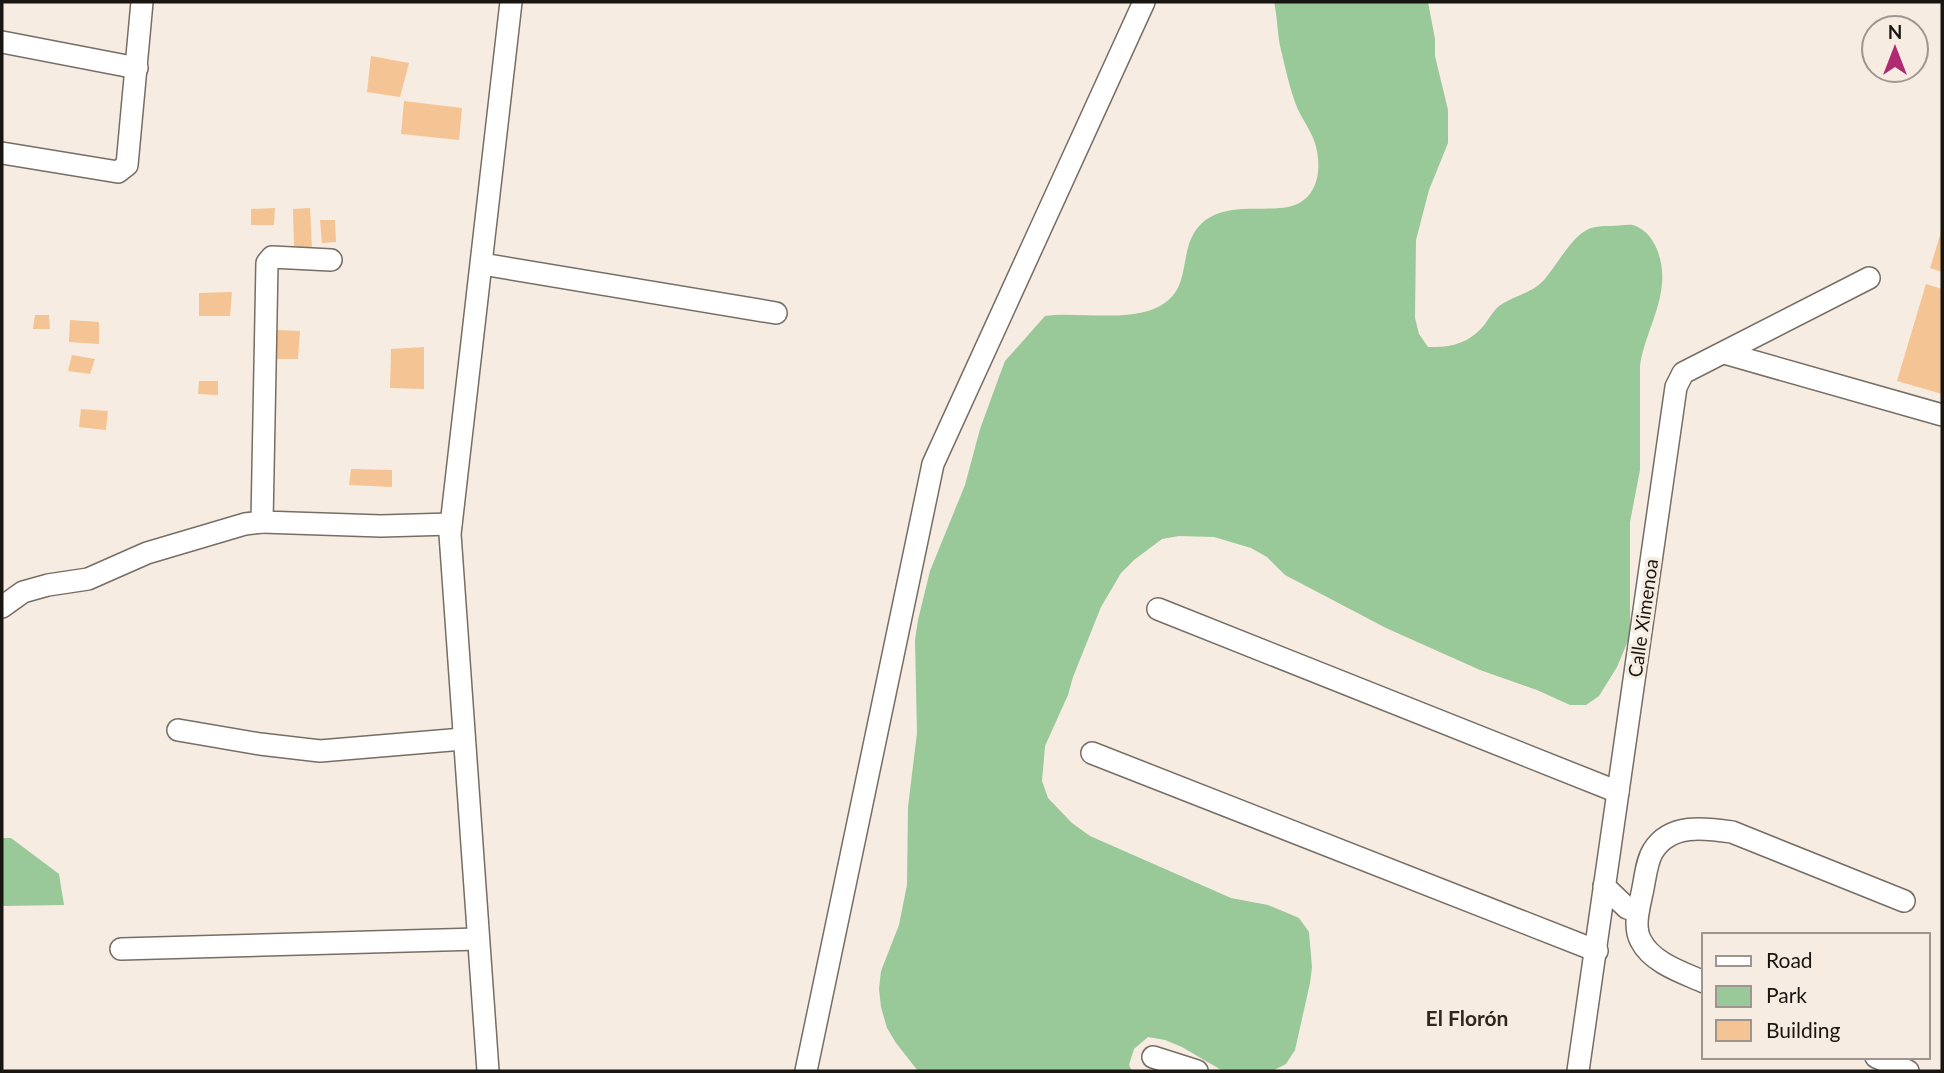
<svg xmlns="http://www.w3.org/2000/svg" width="1944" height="1073" viewBox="0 0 1944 1073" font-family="Lato,sans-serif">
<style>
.green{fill:#99c899}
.building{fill:#f5c494}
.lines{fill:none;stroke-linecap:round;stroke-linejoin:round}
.minor-casing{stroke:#766d64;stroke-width:24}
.minor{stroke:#fff;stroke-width:21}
.labels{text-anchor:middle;stroke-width:7;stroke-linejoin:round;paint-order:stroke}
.street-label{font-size:19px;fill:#191612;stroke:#f6ece1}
.neighbourhood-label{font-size:21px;font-weight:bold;fill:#302820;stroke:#f6ece1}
</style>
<rect width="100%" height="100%" fill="#f6ece1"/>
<g class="green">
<path d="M1274,2h154l7,37v17l13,54v33l-19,47 -13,50 -1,78 4,16 9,13c23,1 42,-4 57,-23 5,-7 10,-16 17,-20 14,-9 30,-11 42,-24 12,-14 26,-40 41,-49 8,-5 17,-5 26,-5 6,0 16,-2 22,-1 23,7 31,38 29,58 -2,29 -18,54 -22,83v104l-10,52v114l-13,31 -18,29 -13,9h-16l-33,-15 -57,-20 -94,-42 -101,-53 -18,-18 -16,-9 -37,-11 -35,-1 -17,3 -28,21 -13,13 -20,34 -28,70 -5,18 -23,51 -3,35 6,17 24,25 18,13 141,62 37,7 31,13 10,14 3,35 -2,16 -15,67 -9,14 -14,7h-49l-41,-24 -17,-7 -17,-3 -14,12 -5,16 3,6h-214l-22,-28 -9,-15 -6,-21 -2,-18 2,-18 18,-46 8,-40 1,-78 9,-74 -2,-93 3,-20 12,-49 35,-86 15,-56 19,-52 6,-16 40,-45c40,-6 117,15 135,-33 7,-19 4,-42 21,-59 23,-22 59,-12 87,-17 30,-6 35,-38 27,-64 -4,-13 -14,-25 -19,-38 -6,-16 -10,-34 -14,-51 -5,-17 -4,-35 -8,-52z"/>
<polygon points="2,838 11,838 59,874 64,905 2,906"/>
</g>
<g class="building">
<polygon points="371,56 409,63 400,97 367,92"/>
<polygon points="404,101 462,108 459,140 401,134"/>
<polygon points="275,208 274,225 251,225 251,209"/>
<polygon points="310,208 312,248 294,248 293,209"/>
<polygon points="320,220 335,220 336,242 322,243"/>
<polygon points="1942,229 1942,272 1930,268"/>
<polygon points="1926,284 1942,289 1942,394 1897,381"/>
<polygon points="232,292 230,316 199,316 199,293"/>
<polygon points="35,315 49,315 50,329 33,329"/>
<polygon points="70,320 99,322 99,344 69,342"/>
<polygon points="276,330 300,331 298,359 275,359"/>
<polygon points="424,347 424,389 390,388 391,349"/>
<polygon points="72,355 95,359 90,374 68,371"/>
<polygon points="199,381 218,381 218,395 198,394"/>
<polygon points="81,409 108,411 106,430 79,427"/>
<polygon points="351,469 392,470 392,487 349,485"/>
</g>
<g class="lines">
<g class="minor-casing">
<g id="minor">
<polyline points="2,42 137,68"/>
<polyline points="2,153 118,172 127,165 142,2"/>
<polyline points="331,260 272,257 267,263 262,522 381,526 451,524"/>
<polyline points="482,264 776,313"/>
<polyline points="1724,353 1942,415"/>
<polyline points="2,607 23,592 48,585 88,579 147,553 245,524 262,522"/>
<polyline points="1158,609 1618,792"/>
<polyline points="178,730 260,744 320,751 463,739"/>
<polyline points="1092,753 1597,951"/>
<polyline points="1604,886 1627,908 1638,911"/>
<polyline points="121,949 478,939"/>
<path d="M1704,982c-20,-9 -52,-19 -63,-41 -8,-14 -2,-33 1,-48 3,-12 4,-31 11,-42 17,-28 52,-23 79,-19l172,69"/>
<polyline points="1153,1057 1197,1071"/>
<polyline points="1876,1057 1908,1071"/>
<polyline points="488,1071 450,534 511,2"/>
<polyline points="806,1071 933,464 1144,2"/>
<polyline points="1578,1071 1676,387 1683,373 1869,278"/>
</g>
</g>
<use href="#minor" class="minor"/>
</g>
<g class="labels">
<g class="street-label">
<text transform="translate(1643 618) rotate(-82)" y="7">Calle Ximenoa</text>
</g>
<g class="neighbourhood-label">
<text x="1467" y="1026">El Florón</text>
</g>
</g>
<rect width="1944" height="1073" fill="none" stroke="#191612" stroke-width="7"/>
<rect x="1702" y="933" width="228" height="126" fill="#f6ece1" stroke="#9e968e" stroke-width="2"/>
<rect x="1716" y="956" width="35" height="10" fill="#ffffff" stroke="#9e968e" stroke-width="2"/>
<text x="1766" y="968" font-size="21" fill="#191612">Road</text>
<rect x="1716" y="986" width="35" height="21" fill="#99c899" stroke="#9e968e" stroke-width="2"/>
<text x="1766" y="1003" font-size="21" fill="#191612">Park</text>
<rect x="1716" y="1020" width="35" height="21" fill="#f5c494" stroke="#9e968e" stroke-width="2"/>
<text x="1766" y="1038" font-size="21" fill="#191612">Building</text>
<g transform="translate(1895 49)"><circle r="33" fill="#f6ece1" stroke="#9e968e" stroke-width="2"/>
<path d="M0-5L12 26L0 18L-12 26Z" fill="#af2a70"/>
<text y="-10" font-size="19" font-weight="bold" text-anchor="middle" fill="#191612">N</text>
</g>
</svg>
